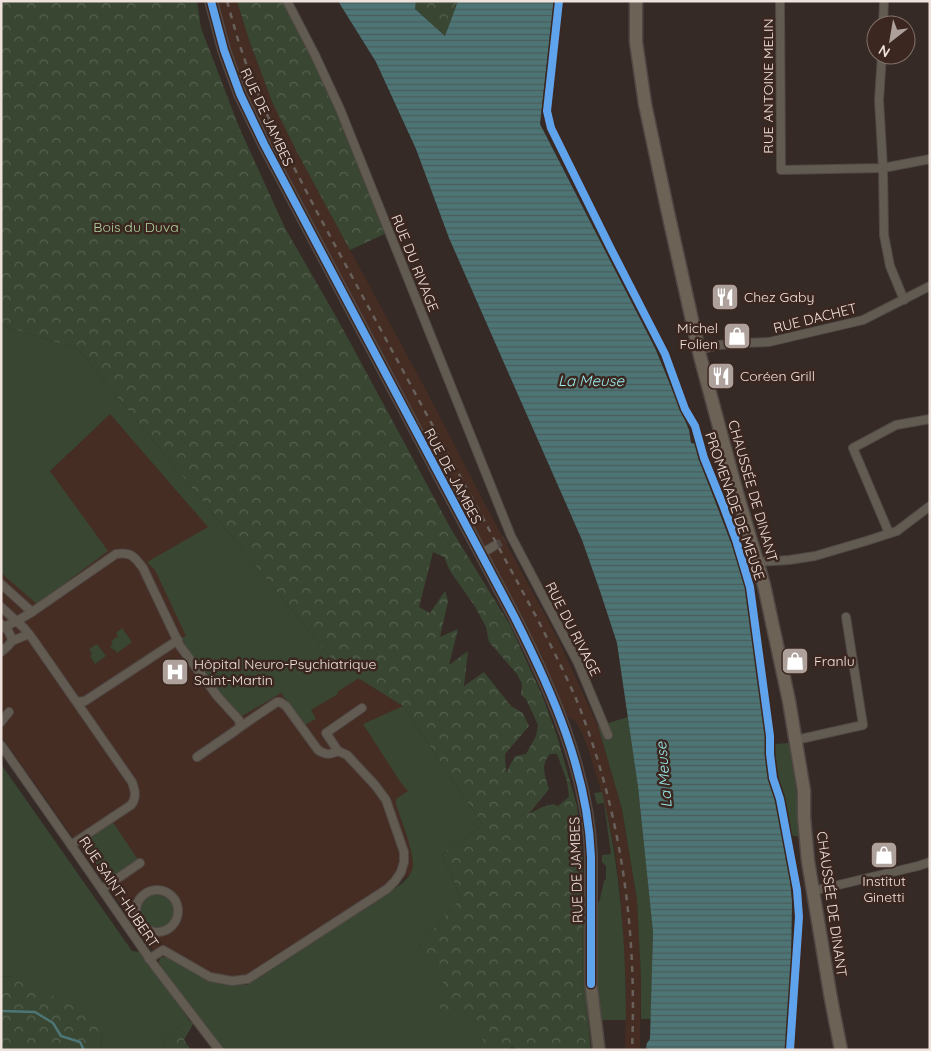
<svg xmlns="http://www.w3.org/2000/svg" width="931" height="1051" viewBox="0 0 931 1051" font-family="Quicksand,sans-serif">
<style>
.built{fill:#452d23}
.grass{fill:#394632}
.forest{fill:url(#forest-crowns);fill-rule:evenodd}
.water{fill:url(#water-rules)}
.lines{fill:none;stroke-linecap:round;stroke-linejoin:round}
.stream{stroke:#4d7575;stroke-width:2.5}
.minor-tunnel{stroke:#514541;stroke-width:8;stroke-dasharray:8 4;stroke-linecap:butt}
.minor-casing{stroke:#514845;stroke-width:10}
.secondary-casing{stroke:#514845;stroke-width:14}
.primary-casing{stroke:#514845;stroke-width:15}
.minor{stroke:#615b52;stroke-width:8}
.secondary{stroke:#655c50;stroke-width:11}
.primary{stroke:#6c6255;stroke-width:12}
.rail{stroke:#68615b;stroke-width:2.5;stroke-dasharray:6 6;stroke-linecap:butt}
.cycleway-casing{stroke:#3b2720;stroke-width:11}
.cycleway{stroke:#60a3ed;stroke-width:8}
.labels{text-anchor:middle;stroke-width:5;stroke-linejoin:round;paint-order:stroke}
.street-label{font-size:14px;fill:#efe1dc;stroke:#3b2720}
.park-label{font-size:14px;fill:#acd09d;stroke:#3b2720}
.poi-label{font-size:14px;fill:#efe1dc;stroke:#3b2720;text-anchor:start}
.water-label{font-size:15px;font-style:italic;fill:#98eaed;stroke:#3b2720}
</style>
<defs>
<pattern id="forest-crowns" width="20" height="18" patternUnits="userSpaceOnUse" patternTransform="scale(1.25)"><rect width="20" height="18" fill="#394632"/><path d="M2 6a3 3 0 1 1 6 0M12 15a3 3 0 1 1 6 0" fill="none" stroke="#56604f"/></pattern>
<pattern id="water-rules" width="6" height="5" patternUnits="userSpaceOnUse" patternTransform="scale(1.25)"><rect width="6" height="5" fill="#4d7575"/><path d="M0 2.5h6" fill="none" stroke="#4a5c5c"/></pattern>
</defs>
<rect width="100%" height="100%" fill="#352a26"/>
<g class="built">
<polygon points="211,1 237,1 249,40 273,104 298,154 426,390 487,508 557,637 598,726 622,809 637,900 641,978 640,1050 625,1050 626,990 620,890 614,845 604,802 589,751 582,733 575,721 557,710 264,144"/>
<polygon points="1,325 60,344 337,665 403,706 442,854 198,1013 1,736"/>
</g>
<g class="grass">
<polygon points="1,325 78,349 337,665 359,678 337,692 338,694 311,710 316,719 305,725 281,693 242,716 219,693 180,639 186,636 155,570 147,562 208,527 110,414 50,471 108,551 37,604 1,573"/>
<polygon points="122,628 132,642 117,653 114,649 113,650 110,646 113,644 111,641 118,636 116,633"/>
<polygon points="97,644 106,656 95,664 90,656 92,654 89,649"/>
<path d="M403,706l80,119 -41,29 19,44 -42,47 31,47 -12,14 27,5 22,26 -21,13h-243l-37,-46 -27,-41v-3l3,-3 7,1c27,16 46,25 78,27l20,-16 133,-84c5,-4 10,-9 12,-15 5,-12 -12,-53 -16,-66v-5l12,-8 -7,-8 -38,-59z"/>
<polygon points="628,717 638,787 653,932 651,1019 641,1019 641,978 637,900 622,809 598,726"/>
<polygon points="789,743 797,795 801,837 790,835 784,800 776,779 774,768 773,752 774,744"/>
<polygon points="1,764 132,951 142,952 189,1020 162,1040 167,1050 101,1050 102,1033 15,977 1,976"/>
<path d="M602,792c18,74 24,151 24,228h-38l-6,-26 1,-81 13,-4 4,-10 4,-18 2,-2v-13l-4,-4v-7l9,-1 -7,-51 -7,1 -3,-11z"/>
<polygon points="112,821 139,861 108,881 80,841"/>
<circle cx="157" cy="911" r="18"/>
</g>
<g class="forest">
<path d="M1,1h196l4,27 38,99 46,101 53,92 113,209 59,96 32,70 15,41 20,70 6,57 -1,131 6,26 3,30h-74l-5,-3 -4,3h-42l20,-13 -21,-26 -14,7 -14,-12 12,-14 -30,-47 42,-47 -19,-44 41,-29 -80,-119 -66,-41 -259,-316 -77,-24zM433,552l11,5 6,14 24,34 12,22 3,15 28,32 5,10 -1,11 5,4 12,26 -2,11 -10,18 -11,2 -9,17 -1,-19 24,-28 -6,-13 -12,-7 -27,-34 -20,14 4,-35 -19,14 9,-36 -18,8 8,-36 -3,-10 -15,22 -11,-6zM550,754h7l10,27 2,16 -11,9 -5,-2 -11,3 -13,7 20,-25c-4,-13 -9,-24 1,-35z"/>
<polygon points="237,1 290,1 338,98 393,230 350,250 298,154 273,104 249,40"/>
<polygon points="416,1 458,1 445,36 415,9"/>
<polygon points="1,976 15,977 79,1009 102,1033 101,1050 1,1050"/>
<polygon points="189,1020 193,1024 184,1040 191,1050 167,1050 162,1040"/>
</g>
<polygon class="water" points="338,1 416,1 415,9 445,36 458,1 554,1 540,124 655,348 689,430 691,443 696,444 698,457 740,566 747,589 765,733 767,769 776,805 789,868 792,902 791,964 786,1050 650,1050 646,1048 647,1043 650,1039 653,932 638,787 617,643 600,591 582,540 449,238 416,149 376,62"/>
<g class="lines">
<polyline class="stream" points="1,1011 35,1012 53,1023 61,1036 80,1042 84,1050"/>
<polyline class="minor-tunnel" points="494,546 505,540"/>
<g class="minor-casing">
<g id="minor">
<polyline points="287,1 315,55 340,109 511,536 578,663 608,735"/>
<polyline points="780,1 781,170 883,168 930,159"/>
<polyline points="883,25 884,1"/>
<polyline points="882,55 879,100 883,168 884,235 890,266 904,300"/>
<polyline points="699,350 719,345 742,343 769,342 863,320 930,286"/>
<polyline points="889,533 853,448 896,425 930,419"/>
<polyline points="481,554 494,546"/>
<polyline points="758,562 789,560 815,556 866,541 897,531 930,506"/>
<path d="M1,584l31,28 84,-58c15,-2 18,2 27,14l37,78 38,51 21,23 1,7 -5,4 -38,26"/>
<path d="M1,607l23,21 8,10 100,144c3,8 5,16 -1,23l-60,40"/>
<path d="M1,624c6,5 10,9 11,17l-4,5 -7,6"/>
<polyline points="4,627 17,621 32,612"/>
<polyline points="12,641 29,634"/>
<polyline points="77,702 85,701 178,640"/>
<polyline points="1,722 9,712"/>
<polyline points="796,740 863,725 846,617"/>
<polyline points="1,745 71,845 154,965 219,1050"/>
<polyline points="338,751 326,733 362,708"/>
<polyline points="102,889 140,863"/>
<circle cx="157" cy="911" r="21"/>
<polyline points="813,891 918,866 930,862"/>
<path d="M149,959l14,-9 47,27 22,4 16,-2 139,-90 8,-8 6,-9 3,-10v-10l-18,-52 -11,-15 -28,-30 -9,-4c-9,4 -12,4 -20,-1l-32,-44 -6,-4h-3l-37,25"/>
</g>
</g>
<g class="secondary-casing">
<path id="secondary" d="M211,1l13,49 16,44 24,50 250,472c38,75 74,156 77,241v127l8,66"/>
</g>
<g class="primary-casing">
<polyline id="primary" points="636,1 636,42 645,104 667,208 700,356 737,493 764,585 789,701 804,791 804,817 808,861 831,999 841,1050"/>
</g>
<use href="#minor" class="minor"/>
<use href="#secondary" class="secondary"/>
<use href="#primary" class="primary"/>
<path class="rail" d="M227,1l11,39 13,38 19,43 47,91 221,408c14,28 29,57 41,86 43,111 58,225 53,344"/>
<g class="cycleway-casing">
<g id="cycleway">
<path d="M211,1l13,49 16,44 24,50 250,472c38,75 74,156 77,241v127"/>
<polyline points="559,1 547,111 551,128 611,249 665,354 685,409 695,426 704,458 723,505 736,540 750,587 770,736 770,754 773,778 780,799 797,890 799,917 790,1050"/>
</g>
</g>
<use href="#cycleway" class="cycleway"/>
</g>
<defs>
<g id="restaurant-square" transform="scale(1.4375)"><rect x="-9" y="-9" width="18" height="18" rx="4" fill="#aea19c" stroke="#3b2720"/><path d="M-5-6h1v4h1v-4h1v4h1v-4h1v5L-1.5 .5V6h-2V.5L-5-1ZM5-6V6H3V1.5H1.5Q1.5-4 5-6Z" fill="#fff"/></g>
<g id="shop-square" transform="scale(1.4375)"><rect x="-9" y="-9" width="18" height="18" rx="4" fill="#aea19c" stroke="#3b2720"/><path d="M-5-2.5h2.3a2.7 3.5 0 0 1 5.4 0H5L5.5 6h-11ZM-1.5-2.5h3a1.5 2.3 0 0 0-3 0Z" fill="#fff"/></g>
<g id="hospital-square" transform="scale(1.4375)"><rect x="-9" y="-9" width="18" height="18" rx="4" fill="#aea19c" stroke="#3b2720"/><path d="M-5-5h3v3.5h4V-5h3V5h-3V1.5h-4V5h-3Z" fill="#fff"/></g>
</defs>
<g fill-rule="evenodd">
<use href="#restaurant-square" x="725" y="297"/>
<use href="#shop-square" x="737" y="336"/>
<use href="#restaurant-square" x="721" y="376"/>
<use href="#shop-square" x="795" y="661"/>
<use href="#hospital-square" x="175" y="672"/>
<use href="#shop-square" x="884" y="855"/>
</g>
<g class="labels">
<g class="street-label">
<text transform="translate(768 86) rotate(-90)" y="5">RUE ANTOINE MELIN</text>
<text transform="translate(267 117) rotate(65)" y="5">RUE DE JAMBES</text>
<text transform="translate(415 263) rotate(68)" y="5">RUE DU RIVAGE</text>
<text transform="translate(815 318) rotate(-14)" y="5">RUE DACHET</text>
<text transform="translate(453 476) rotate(62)" y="5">RUE DE JAMBES</text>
<text transform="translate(753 491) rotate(74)" y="5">CHAUSSÉE DE DINANT</text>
<text transform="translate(735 506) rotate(71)" y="5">PROMENADE DE MEUSE</text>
<text transform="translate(573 629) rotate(63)" y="5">RUE DU RIVAGE</text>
<text transform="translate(576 870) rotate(-92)" y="5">RUE DE JAMBES</text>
<text transform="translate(119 892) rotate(56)" y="5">RUE SAINT-HUBERT</text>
<text transform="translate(832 904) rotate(82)" y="5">CHAUSSÉE DE DINANT</text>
</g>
<g class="park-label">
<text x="136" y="232">Bois du Duva</text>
</g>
<g class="poi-label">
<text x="744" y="302">Chez Gaby</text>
<text x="718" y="333" text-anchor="end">Michel<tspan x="718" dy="16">Folien</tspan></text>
<text x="740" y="381">Coréen Grill</text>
<text x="814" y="666">Franlu</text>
<text x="194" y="669">Hôpital Neuro-Psychiatrique<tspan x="194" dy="16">Saint-Martin</tspan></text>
<text x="884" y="886" text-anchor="middle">Institut<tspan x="884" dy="16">Ginetti</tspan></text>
</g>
<g class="water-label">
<text x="591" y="386">La Meuse</text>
<text transform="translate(664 775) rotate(-95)" y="5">La Meuse</text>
</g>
</g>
<rect width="931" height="1051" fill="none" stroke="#efe1dc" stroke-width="5"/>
<g transform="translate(891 40) rotate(211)"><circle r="24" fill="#3b2720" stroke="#83716b"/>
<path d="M0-4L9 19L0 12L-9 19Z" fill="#aea19c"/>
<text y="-8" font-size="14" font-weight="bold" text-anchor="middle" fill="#efe1dc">N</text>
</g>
</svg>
